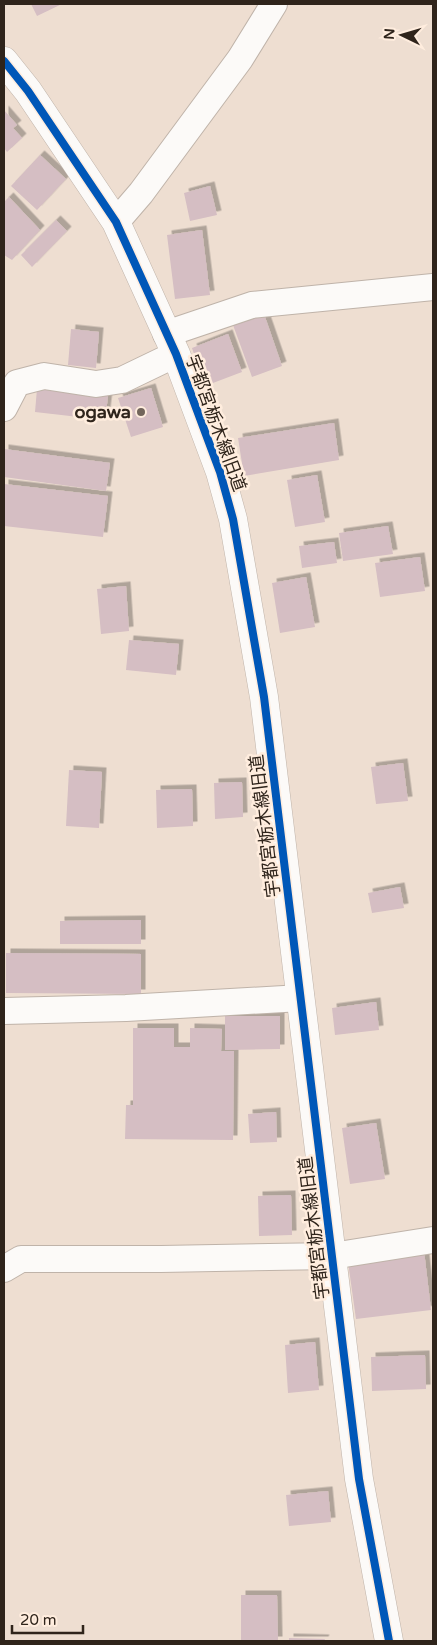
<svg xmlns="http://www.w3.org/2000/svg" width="437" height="1645" viewBox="0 0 437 1645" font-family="'Varela Round','Noto Sans JP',sans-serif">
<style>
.building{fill:#d5bec3;filter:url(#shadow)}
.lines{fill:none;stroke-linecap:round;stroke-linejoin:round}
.street-casing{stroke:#bfb3a9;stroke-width:28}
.secondary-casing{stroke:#bfb3a9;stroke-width:29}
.street{stroke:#fcfaf8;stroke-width:26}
.secondary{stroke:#fcfaf8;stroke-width:28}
.cycleway-casing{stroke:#ffedde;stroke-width:11}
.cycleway{stroke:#0057b8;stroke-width:8}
.poi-dot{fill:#72655b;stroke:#ffedde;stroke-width:2}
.labels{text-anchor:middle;stroke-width:5;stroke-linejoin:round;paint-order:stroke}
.poi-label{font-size:18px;font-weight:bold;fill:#2f241b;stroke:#ffedde;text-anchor:end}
.street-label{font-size:18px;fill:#2f241b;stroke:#ffedde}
</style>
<defs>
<filter id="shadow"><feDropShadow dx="4.5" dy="-4.5" stdDeviation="0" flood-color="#0004"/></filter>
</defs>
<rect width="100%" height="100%" fill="#eeded1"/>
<g class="building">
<polygon points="31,4 62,4 37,16"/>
<polygon points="4,110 17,125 13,128 22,138 7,152 4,148"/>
<polygon points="40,155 66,179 37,210 11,186"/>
<polygon points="210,186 217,215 190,221 184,193"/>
<polygon points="9,197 40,230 12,260 4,255 4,202"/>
<polygon points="56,220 67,231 32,267 21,255"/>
<polygon points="202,230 210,295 175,299 167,235"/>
<polygon points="264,314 282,366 252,377 233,325"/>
<polygon points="71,329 99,332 96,368 68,365"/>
<polygon points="228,334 242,372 205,386 192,348"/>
<polygon points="151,388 163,427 131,437 118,398"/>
<polygon points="37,389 108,396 105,420 35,412"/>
<polygon points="334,423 339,460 244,476 238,438"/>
<polygon points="4,449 110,463 106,491 4,477"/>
<polygon points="317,475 325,522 295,527 287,480"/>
<polygon points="4,484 108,496 103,537 4,526"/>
<polygon points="388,526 393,554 343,561 339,533"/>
<polygon points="334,542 337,563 302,568 299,546"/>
<polygon points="420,557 425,591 380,597 375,563"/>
<polygon points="306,577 315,627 280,633 272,583"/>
<polygon points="126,586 129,631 101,634 97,589"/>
<polygon points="129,640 179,644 176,675 126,670"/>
<polygon points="403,763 408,801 376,804 371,767"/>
<polygon points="69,770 102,772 99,828 66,826"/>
<polygon points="242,782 243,817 215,819 214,783"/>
<polygon points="192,789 193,826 157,828 156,790"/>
<polygon points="400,887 404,908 372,913 368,893"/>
<polygon points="141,920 141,944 60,944 60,921"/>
<polygon points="6,953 141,954 141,994 6,993"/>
<polygon points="376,1002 379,1030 335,1035 332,1008"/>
<polygon points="225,1016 280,1016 280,1049 225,1050"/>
<polygon points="133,1028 174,1028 174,1047 190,1047 190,1028 222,1029 221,1051 234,1051 233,1140 125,1139 126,1105 133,1105"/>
<polygon points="276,1112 277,1142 250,1143 248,1114"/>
<polygon points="376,1123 385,1179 350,1184 342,1128"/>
<polygon points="291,1195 292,1235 259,1236 258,1196"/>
<polygon points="424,1251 431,1310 356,1319 348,1262"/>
<polygon points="315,1342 319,1390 288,1393 285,1345"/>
<polygon points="425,1355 426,1389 372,1391 371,1357"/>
<polygon points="328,1491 331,1522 289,1526 286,1495"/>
<polygon points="241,1595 277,1595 278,1641 241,1641"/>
<polygon points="289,1638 325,1639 324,1641 289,1641"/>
</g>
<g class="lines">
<g class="street-casing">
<g id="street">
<polyline points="116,222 141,193 240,59 274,4"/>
<polyline points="166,334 252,305 433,287"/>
<polyline points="4,408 17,383 44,376 96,384 122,380 176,354"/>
<polyline points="4,1011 126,1008 301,998"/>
<polyline points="4,1269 21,1259 161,1259 332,1256 433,1240"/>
</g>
</g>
<g class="secondary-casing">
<polyline id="secondary" points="4,61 28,91 116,222 176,354 220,472 233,519 264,697 359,1479 389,1641"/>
</g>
<use href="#street" class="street"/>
<use href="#secondary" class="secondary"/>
<g class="cycleway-casing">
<polyline id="cycleway" points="4,61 28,91 116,222 176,354 220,472 233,519 264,697 359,1479 389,1641"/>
</g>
<use href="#cycleway" class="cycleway"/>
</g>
<circle class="poi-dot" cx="141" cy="412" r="5"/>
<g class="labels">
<g class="poi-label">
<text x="131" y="418">ogawa</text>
</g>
<g class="street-label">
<text transform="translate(216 423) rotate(70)" y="6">宇都宮栃木線旧道</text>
<text transform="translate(265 826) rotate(-97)" y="6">宇都宮栃木線旧道</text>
<text transform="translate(314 1228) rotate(-97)" y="6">宇都宮栃木線旧道</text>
</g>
</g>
<rect width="437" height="1645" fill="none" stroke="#2f241b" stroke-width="10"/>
<g transform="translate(402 35) rotate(275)" stroke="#ffedde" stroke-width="4" paint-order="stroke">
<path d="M0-4L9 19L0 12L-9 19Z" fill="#2f241b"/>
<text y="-8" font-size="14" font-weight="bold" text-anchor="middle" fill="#2f241b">N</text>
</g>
<path d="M12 1625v8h71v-8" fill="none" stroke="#2f241b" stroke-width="2.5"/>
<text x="20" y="1625" font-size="15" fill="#2f241b" stroke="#ffedde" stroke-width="4" paint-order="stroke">20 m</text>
</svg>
